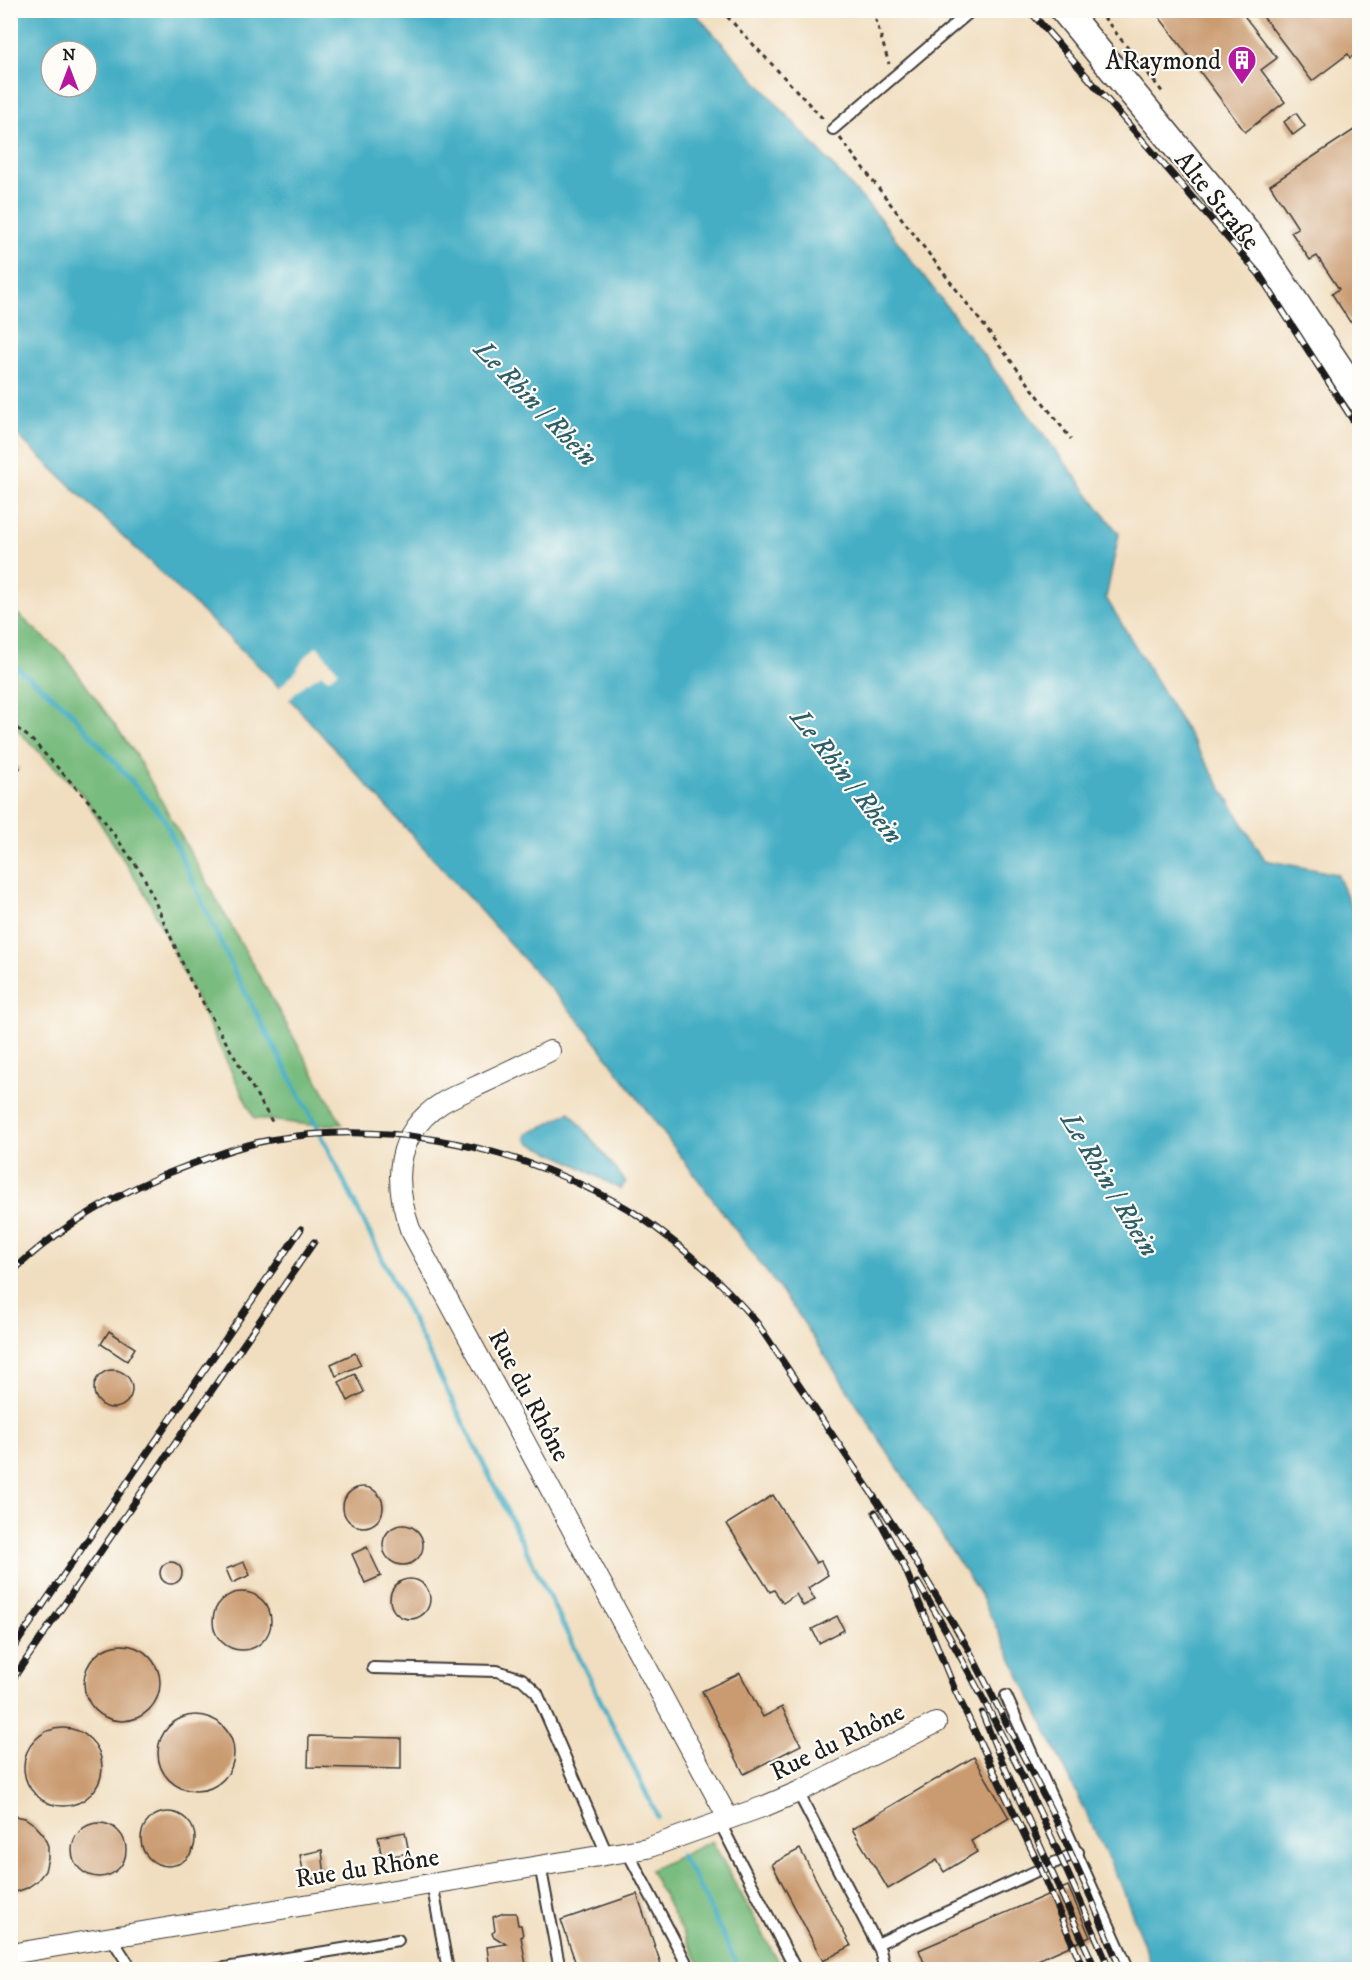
<svg xmlns="http://www.w3.org/2000/svg" width="1370" height="1980" viewBox="0 0 1370 1980" font-family="'IM FELL DW Pica',serif">
<style>
.forest{fill:#79bc7f;stroke:#4a6c4e;stroke-width:1.5}
.water{fill:#45aec4;stroke:#306570;stroke-width:1.5;fill-rule:evenodd}
.pier{fill:#f1dec0}
.lines{fill:none;stroke-linecap:round;stroke-linejoin:round}
.stream{stroke:#45aec4;stroke-width:5}
.building{fill:#ca9b71}
.lane-casing{stroke:#3c3935;stroke-width:14}
.street-casing{stroke:#3c3935;stroke-width:22}
.secondary-casing{stroke:#3c3935;stroke-width:30}
.path{stroke:#3c3935;stroke-width:3;stroke-dasharray:4.5 4.5;stroke-linecap:butt}
.lane{stroke:#fff;stroke-width:10}
.street{stroke:#fff;stroke-width:20}
.secondary{stroke:#fff;stroke-width:27}
.rail-casing{stroke:#1c1c1c;stroke-width:7}
.rail{stroke:#fdfcf7;stroke-width:4.5;stroke-dasharray:14;stroke-linecap:butt}
.labels{text-anchor:middle;stroke-width:4.5;stroke-linejoin:round;paint-order:stroke}
.poi-label{font-size:26px;fill:#1c1c1c;stroke:#fdfcf7;text-anchor:end}
.street-label{font-size:26px;fill:#1c1c1c;stroke:#fdfcf7}
.water-label{font-size:27px;font-style:italic;fill:#2e5e68;stroke:#fdfcf7}
</style>
<rect width="100%" height="100%" fill="#fdfcf7"/>
<filter id="ink" filterUnits="userSpaceOnUse"><feTurbulence type="fractalNoise" baseFrequency=".0167" numOctaves="2"/><feDisplacementMap in="SourceGraphic" scale="12" xChannelSelector="R" yChannelSelector="G"/><feConvolveMatrix kernelMatrix="1 2 1 2 8 2 1 2 1" color-interpolation-filters="sRGB"/></filter>
<filter id="wash" filterUnits="userSpaceOnUse"><feTurbulence type="fractalNoise" baseFrequency=".008" numOctaves="4" result="noise"/><feDisplacementMap in="SourceGraphic" scale="24" xChannelSelector="R" yChannelSelector="G"/><feGaussianBlur stdDeviation="1.35" result="paint"/><feColorMatrix in="noise" values="0 0 0 0 0 0 0 0 0 0 0 0 0 0 0 0 0 1.4 0 .05"/><feComposite in="paint" operator="in"/></filter>
<g filter="url(#wash)">
<rect width="100%" height="100%" fill="#f1dec0"/>
<g class="forest">
<polygon points="11,608 65,656 134,752 342,1124 310,1125 254,1118 147,897 82,794 11,724"/>
<polygon points="712,1841 782,1969 702,1969 650,1870"/>
</g>
<g class="water">
<path d="M10,11h683l186,206 240,317 -13,64 159,262 72,14 22,49v1046h-206l-31,-82 -141,-291 -183,-282 -214,-288 -316,-351 -257,-246zM51,51h36v36h-36z"/>
<polygon points="570,1112 626,1182 620,1189 573,1163 528,1142 526,1138 527,1133 541,1128"/>
</g>
<polygon class="pier" points="317,646 338,671 328,679 322,674 304,685 288,701 278,689 295,672 303,659"/>
<g class="lines">
<g class="stream">
<polyline points="10,662 67,708 163,817 236,975 321,1135 658,1817"/>
<polyline points="681,1855 698,1884 740,1970"/>
</g>
</g>
<g id="blocks">
<g class="building">
<polygon points="1154,10 1255,10 1245,17 1277,58 1261,70 1285,102 1245,132"/>
<polygon points="1258,10 1360,10 1360,51 1350,58 1348,54 1312,81"/>
<polygon points="1296,113 1305,126 1293,135 1284,122"/>
<polygon points="1360,126 1360,321 1357,317 1350,322 1332,294 1339,289 1317,256 1310,260 1291,232 1298,228 1270,185"/>
<polygon points="10,760 20,768 10,781"/>
<polygon points="109,1331 135,1348 127,1361 101,1344"/>
<polygon points="355,1353 361,1365 336,1376 331,1364"/>
<circle cx="113" cy="1389" r="19"/>
<polygon points="355,1374 364,1392 348,1401 339,1382"/>
<circle cx="363" cy="1507" r="20"/>
<polygon points="773,1495 816,1563 821,1561 828,1575 808,1588 815,1600 803,1606 796,1594 783,1603 774,1590 770,1592 727,1524"/>
<circle cx="403" cy="1545" r="20"/>
<polygon points="367,1547 381,1576 365,1583 352,1554"/>
<polygon points="244,1562 250,1575 232,1583 226,1569"/>
<circle cx="171" cy="1573" r="11"/>
<circle cx="410" cy="1599" r="20"/>
<circle cx="242" cy="1621" r="29"/>
<polygon points="837,1616 844,1630 819,1643 812,1629"/>
<circle cx="122" cy="1683" r="38"/>
<polygon points="740,1673 763,1717 782,1707 801,1745 744,1774 702,1691"/>
<circle cx="196" cy="1753" r="38"/>
<circle cx="63" cy="1767" r="39"/>
<polygon points="309,1736 401,1738 401,1769 308,1767"/>
<polygon points="974,1757 1009,1818 971,1841 977,1852 944,1872 937,1860 888,1889 852,1829"/>
<circle cx="168" cy="1839" r="27"/>
<polygon points="10,1815 25,1818 35,1825 43,1834 48,1846 48,1858 45,1871 37,1881 27,1888 16,1892 10,1892"/>
<circle cx="99" cy="1850" r="27"/>
<polygon points="405,1832 409,1853 382,1858 378,1837"/>
<polygon points="800,1849 851,1946 823,1961 772,1864"/>
<polygon points="322,1850 325,1877 305,1880 300,1855"/>
<polygon points="1068,1886 1090,1937 1015,1970 927,1970 919,1950"/>
<polygon points="637,1894 663,1970 578,1970 561,1920"/>
<polygon points="504,1913 516,1913 518,1925 521,1925 523,1936 521,1937 527,1970 490,1970 487,1947 506,1944 493,1936 492,1933 495,1931 493,1917"/>
</g>
</g>
</g>
<g filter="url(#ink)">
<use href="#blocks" fill-opacity="0" stroke="#3c3935" stroke-width="1.5"/>
<g class="lines">
<g class="lane-casing">
<g id="lane">
<polyline points="833,129 972,10"/>
<polyline points="373,1668 497,1671 522,1679 537,1693 607,1854"/>
<polyline points="1006,1696 1129,1970"/>
<polyline points="798,1792 880,1950 885,1970"/>
<polyline points="719,1821 796,1970"/>
<polyline points="627,1851 690,1970"/>
<polyline points="540,1865 560,1970"/>
<polyline points="432,1883 448,1970"/>
<polyline points="111,1937 132,1970"/>
<polyline points="877,1944 1078,1852"/>
<polyline points="213,1970 398,1940"/>
</g>
</g>
<g class="street-casing">
<g id="street">
<path d="M550,1051c-24,12 -47,23 -71,34 -12,6 -26,11 -37,18 -48,30 -49,78 -32,126l318,589"/>
<polyline points="10,1954 647,1848 765,1806 798,1792 936,1723"/>
</g>
</g>
<g class="secondary-casing">
<polyline id="secondary" points="1064,10 1251,237 1360,399"/>
</g>
<g class="path">
<polyline points="721,10 824,120"/>
<polyline points="873,10 889,64"/>
<polyline points="1098,10 1164,94"/>
<polyline points="840,138 1071,439"/>
<polyline points="10,723 30,738 95,808 143,875 190,980 274,1125"/>
</g>
<use href="#lane" class="lane"/>
<use href="#street" class="street"/>
<use href="#secondary" class="secondary"/>
<g class="rail-casing">
<g id="rail">
<polyline points="1029,10 1259,274 1360,431"/>
<path d="M10,1274c47,-47 116,-86 177,-108 27,-10 54,-21 83,-26 107,-19 221,1 318,48 16,8 33,16 48,26 45,30 86,68 121,109l140,208 72,119 86,168 36,80 30,72"/>
<polyline points="875,1512 904,1566 955,1690 1036,1859 1084,1970"/>
<path d="M918,1583c74,123 136,254 192,387"/>
<polyline points="10,1653 301,1229"/>
<polyline points="10,1683 314,1242"/>
<polyline points="982,1713 997,1750 1096,1970"/>
</g>
</g>
<use href="#rail" class="rail"/>
</g>
</g>
<defs>
<g id="building-pin" transform="scale(1.5)"><path d="M0 17L-7.5 6A9.5 9.5 0 1 1 7.5 6Z" fill="#b5179e" stroke="#fdfcf7"/><path d="M-4-6H4V6H1V3H-1V6H-4ZM-2.5-4.3h1.7v1.8h-1.7ZM.8-4.3h1.7v1.8H.8ZM-2.5-1h1.7V.8h-1.7ZM.8-1h1.7V.8H.8Z" fill="#fff"/></g>
</defs>
<g fill-rule="evenodd">
<use href="#building-pin" x="1242" y="60"/>
</g>
<g class="labels">
<g class="poi-label">
<text x="1221" y="69">ARaymond</text>
</g>
<g class="street-label">
<text transform="translate(1218 200) rotate(51)" y="9">Alte Straße</text>
<text transform="translate(530 1395) rotate(62)" y="9">Rue du Rhône</text>
<text transform="translate(837 1741) rotate(-26)" y="9">Rue du Rhône</text>
<text transform="translate(367 1867) rotate(-9)" y="9">Rue du Rhône</text>
</g>
<g class="water-label">
<text transform="translate(536 403) rotate(46)" y="9">Le Rhin / Rhein</text>
<text transform="translate(847 776) rotate(52)" y="9">Le Rhin / Rhein</text>
<text transform="translate(1110 1184) rotate(59)" y="9">Le Rhin / Rhein</text>
</g>
</g>
<rect width="1370" height="1980" fill="none" stroke="#fdfcf7" stroke-width="36"/>
<g transform="translate(69 69)"><circle r="28" fill="#fdfcf7" stroke="#a3a29f" stroke-width="1.5"/>
<path d="M0-4.5L10 22L0 15L-10 22Z" fill="#b5179e"/>
<text y="-9" font-size="16" font-weight="bold" text-anchor="middle" fill="#1c1c1c">N</text>
</g>
</svg>
